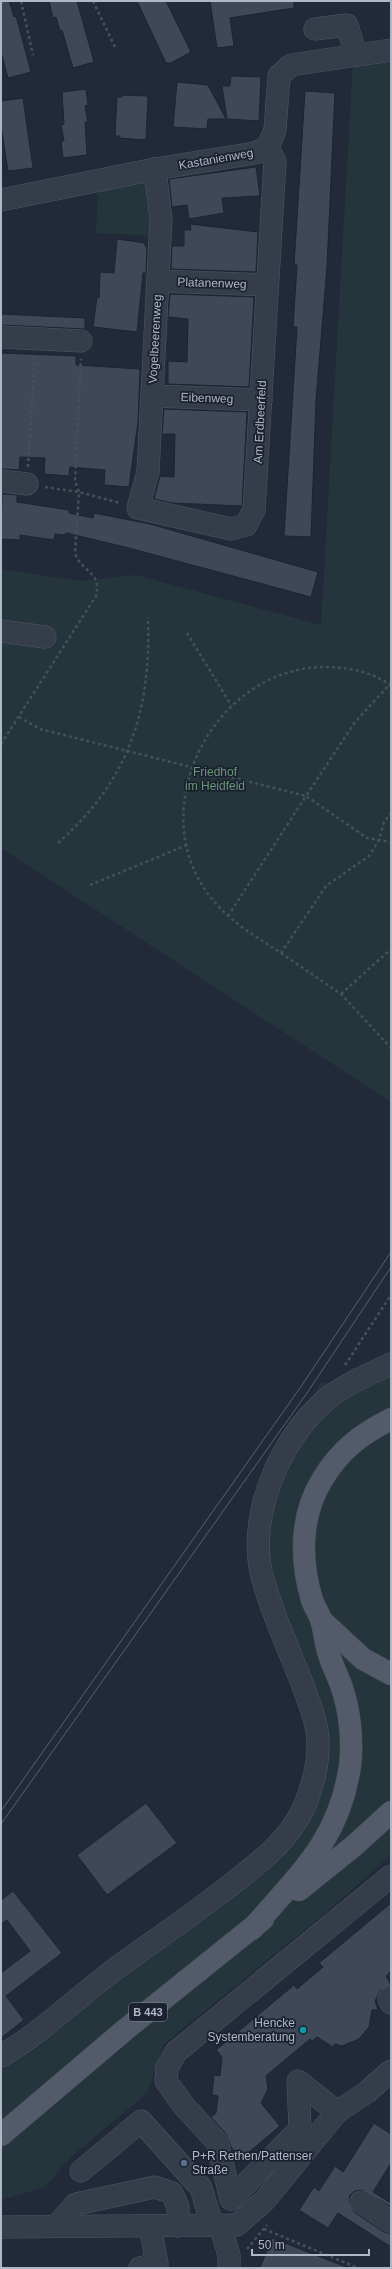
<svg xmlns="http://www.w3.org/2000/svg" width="392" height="2269" viewBox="0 0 392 2269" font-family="Helvetica,sans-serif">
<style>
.green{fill:#24363b}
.building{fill:#3e4859;stroke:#1d2331}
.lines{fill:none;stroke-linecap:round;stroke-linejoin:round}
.minor-casing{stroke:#505765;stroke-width:23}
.major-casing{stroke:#3f4553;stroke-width:23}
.path{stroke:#415358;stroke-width:2.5;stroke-dasharray:3 3;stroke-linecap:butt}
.minor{stroke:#353c4a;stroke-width:22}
.major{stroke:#535b6a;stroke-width:22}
.tram{stroke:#576071;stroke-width:1}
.culture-dot{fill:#0f9aa8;stroke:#1b212f;stroke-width:1.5}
.service-dot{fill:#5c6f8a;stroke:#1b212f;stroke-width:1.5}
.labels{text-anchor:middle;stroke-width:3.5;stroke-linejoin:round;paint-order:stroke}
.shield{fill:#1b212f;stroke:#838a99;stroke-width:1}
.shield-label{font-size:11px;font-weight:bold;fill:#b0b7c6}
.street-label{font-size:12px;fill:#b0b7c6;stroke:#1b212f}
.park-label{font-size:12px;fill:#679776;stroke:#1b212f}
.poi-label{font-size:12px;fill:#b0b7c6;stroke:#1b212f;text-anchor:end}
</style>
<rect width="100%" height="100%" fill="#222a3a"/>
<g class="green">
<polygon points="391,56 391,1102 1,848 1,569 80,581 136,575 321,625 353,60"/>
<polygon points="146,180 153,236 96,233 98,187"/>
<polygon points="391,1369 391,1855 322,1916 164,2044 147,2093 71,2157 45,2187 1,2200 1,2069 28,2046 263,1868 319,1785 266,1555 275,1486 259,1480 321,1383 342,1381"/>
</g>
<g class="building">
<polygon points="1,1 9,1 14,17 16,16 31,72 8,78 1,52"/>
<polygon points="49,1 77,1 94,62 73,68 62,30 60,31 56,17 53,18"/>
<polygon points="137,1 166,1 191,52 171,63 166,63"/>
<polygon points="210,1 294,1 294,8 230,18 234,46 217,48"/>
<polygon points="231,76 261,77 259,121 227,119 222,86 230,86"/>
<polygon points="177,82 208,85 226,119 208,119 207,129 173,127"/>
<polygon points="86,89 88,105 85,106 88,122 85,122 87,155 63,158 61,141 64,141 61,125 64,124 62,92"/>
<polygon points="305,91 335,93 327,267 316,400 311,537 284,536 297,327 293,327 297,265 294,265"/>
<polygon points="122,95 148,96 146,140 119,138 120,136 115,136 117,97 122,97"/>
<polygon points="23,98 33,168 8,171 1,126 1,101"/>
<polygon points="256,167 260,196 222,198 224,213 189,219 187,205 172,207 169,179"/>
<polygon points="190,224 258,232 256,272 171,269 172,246 184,246 184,230 191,230"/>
<polygon points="117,239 145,243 145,246 147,246 146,273 143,273 137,332 93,327 97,297 99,298 100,272 114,273"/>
<polygon points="170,294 254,297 249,387 168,384 168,361 187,362 188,319 168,317"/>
<polygon points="1,314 85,318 85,329 1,325"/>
<polygon points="1,353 76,356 76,365 140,369 138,422 129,487 104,485 105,470 70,467 69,476 44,474 45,458 20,457 19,470 1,469"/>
<polygon points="164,409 247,412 242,506 172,503 154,499 160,476 174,477 175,434 162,434"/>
<polygon points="2,494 17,495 17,502 69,510 69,513 93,518 94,513 150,524 318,572 311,597 125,547 66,533 65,535 55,534 54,540 20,535 20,540 1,539"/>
<polygon points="146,1803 177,1843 107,1895 77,1855"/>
<polygon points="13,1891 62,1953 6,1996 24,2020 1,2038 1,1973 30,1951 7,1920 1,1924 1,1900"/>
<polygon points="391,1903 391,1971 386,1976 391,1985 380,1991 375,2001 378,2010 372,2010 369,2027 359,2039 342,2046 335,2044 333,2047 317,2037 312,2041 310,2039 266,2076 268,2089 261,2103 280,2126 241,2159 231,2147 226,2134 211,2117 216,2113 218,2096 212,2095 214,2075 220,2076 222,2057 216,2050 294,1985 297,1989 323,1967 319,1963"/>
<polygon points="374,2123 391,2134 391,2163 373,2192 391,2203 391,2207 362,2190 355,2191 350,2195 349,2202 354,2212 384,2232 391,2234 391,2247 338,2213 328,2228 299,2210 314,2187 319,2191 335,2166 343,2172"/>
<polygon points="272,2238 346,2267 346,2268 260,2268"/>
</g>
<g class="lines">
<g class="minor-casing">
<g id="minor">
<polyline points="315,29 347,25 356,55"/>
<polyline points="155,169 161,219 148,472 138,508 231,529 246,525 254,510 275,162 268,147"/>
<polyline points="1,200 155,169 255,153 268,147 275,130 279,76 291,65 391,50"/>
<polyline points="158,281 267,285"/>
<polyline points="1,337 81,341"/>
<polyline points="152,396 261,400"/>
<polyline points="1,481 27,484"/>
<polyline points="1,631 45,637"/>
<polyline points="391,1997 389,1999 391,2003"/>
<path d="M1,2056c38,-22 70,-53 105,-80 39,-29 79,-56 118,-86 31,-24 65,-48 81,-85 7,-18 13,-38 13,-58 1,-20 -8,-42 -15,-61 -13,-34 -29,-68 -39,-103 -20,-60 15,-145 63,-184 19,-15 42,-25 64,-35"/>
<polyline points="81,2171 141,2121 201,2188 212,2225"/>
<polyline points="231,2199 217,2142 184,2106 166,2081 167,2068 176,2052 391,1876"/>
<polyline points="231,2199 300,2129 298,2081 337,2112"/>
<polyline points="361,2202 391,2222"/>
<polyline points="57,2225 76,2204 155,2187 172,2193 178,2207 178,2226"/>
<polyline points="220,2225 229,2255 229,2268"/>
<polyline points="1,2227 237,2225 265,2200 337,2112 367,2092 391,2071"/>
<polyline points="140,2268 157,2264 150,2226"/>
</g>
</g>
<g class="major-casing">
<g id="major">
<polyline points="321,1620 363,1659 391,1674"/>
<polyline points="299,1890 355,1845 391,1812"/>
<path d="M252,1929c47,-55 87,-88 98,-163 3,-26 0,-56 -9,-81 -4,-11 -10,-22 -13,-34 -3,-10 -4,-22 -7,-32 -3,-7 -7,-13 -9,-19 -12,-40 -12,-84 10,-120 17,-29 39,-46 69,-61"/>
<polyline points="1,2135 126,2029 263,1919"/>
</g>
</g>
<g class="path">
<polyline points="21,1 33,55"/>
<polyline points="93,1 115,47"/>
<polyline points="28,467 35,356"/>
<polyline points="45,487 79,492 120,503"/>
<polyline points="187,633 231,705"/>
<path d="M391,686c-18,-14 -40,-18 -62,-19 -114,-3 -190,143 -117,232 18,23 45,38 69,54l45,-67 43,-30 10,-16 5,-18 7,-9"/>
<polyline points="19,717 40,729 306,796 355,722 391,683"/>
<path d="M1,744l95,-148c6,-25 -15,-24 -21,-43l4,-61 -4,-11 6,-122"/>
<path d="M58,843c72,-64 93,-132 90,-226"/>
<polyline points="90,885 187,845"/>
<polyline points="228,916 306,796 367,838 391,842"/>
<polyline points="281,953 341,994 391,1048"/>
<polyline points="341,994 391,949"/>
<polyline points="345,1365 391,1295"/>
<polyline points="264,2229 358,2268"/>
<polyline points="247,2249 267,2225"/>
</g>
<use href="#minor" class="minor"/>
<use href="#major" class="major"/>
<g class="tram">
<polyline points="1,1811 300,1388 391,1252"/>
<polyline points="1,1824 307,1393 391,1267"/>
</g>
</g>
<circle class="culture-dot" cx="303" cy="2030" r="4"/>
<circle class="service-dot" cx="184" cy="2163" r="4"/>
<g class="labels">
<rect class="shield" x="129" y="2003" width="38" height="18" rx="3"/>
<g class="shield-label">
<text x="148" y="2016">B 443</text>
</g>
<g class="street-label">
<text transform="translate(216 159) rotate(-10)" y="4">Kastanienweg</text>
<text transform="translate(212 283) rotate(2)" y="4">Platanenweg</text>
<text transform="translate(155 339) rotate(-87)" y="4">Vogelbeerenweg</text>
<text transform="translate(207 398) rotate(2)" y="4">Eibenweg</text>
<text transform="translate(260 422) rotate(-87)" y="4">Am Erdbeerfeld</text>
</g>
<g class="park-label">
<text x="215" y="776">Friedhof<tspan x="215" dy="14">im Heidfeld</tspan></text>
</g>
<g class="poi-label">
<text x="295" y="2027">Hencke<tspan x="295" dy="14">Systemberatung</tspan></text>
<text x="192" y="2160" text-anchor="start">P+R Rethen/Pattenser<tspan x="192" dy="14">Straße</tspan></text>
</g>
</g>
<rect width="392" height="2269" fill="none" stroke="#b0b7c6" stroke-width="4"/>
<path d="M252 2249v6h117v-6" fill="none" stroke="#b0b7c6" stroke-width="2"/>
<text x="258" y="2249" font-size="12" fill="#b0b7c6" stroke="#1b212f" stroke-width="3" paint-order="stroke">50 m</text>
</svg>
